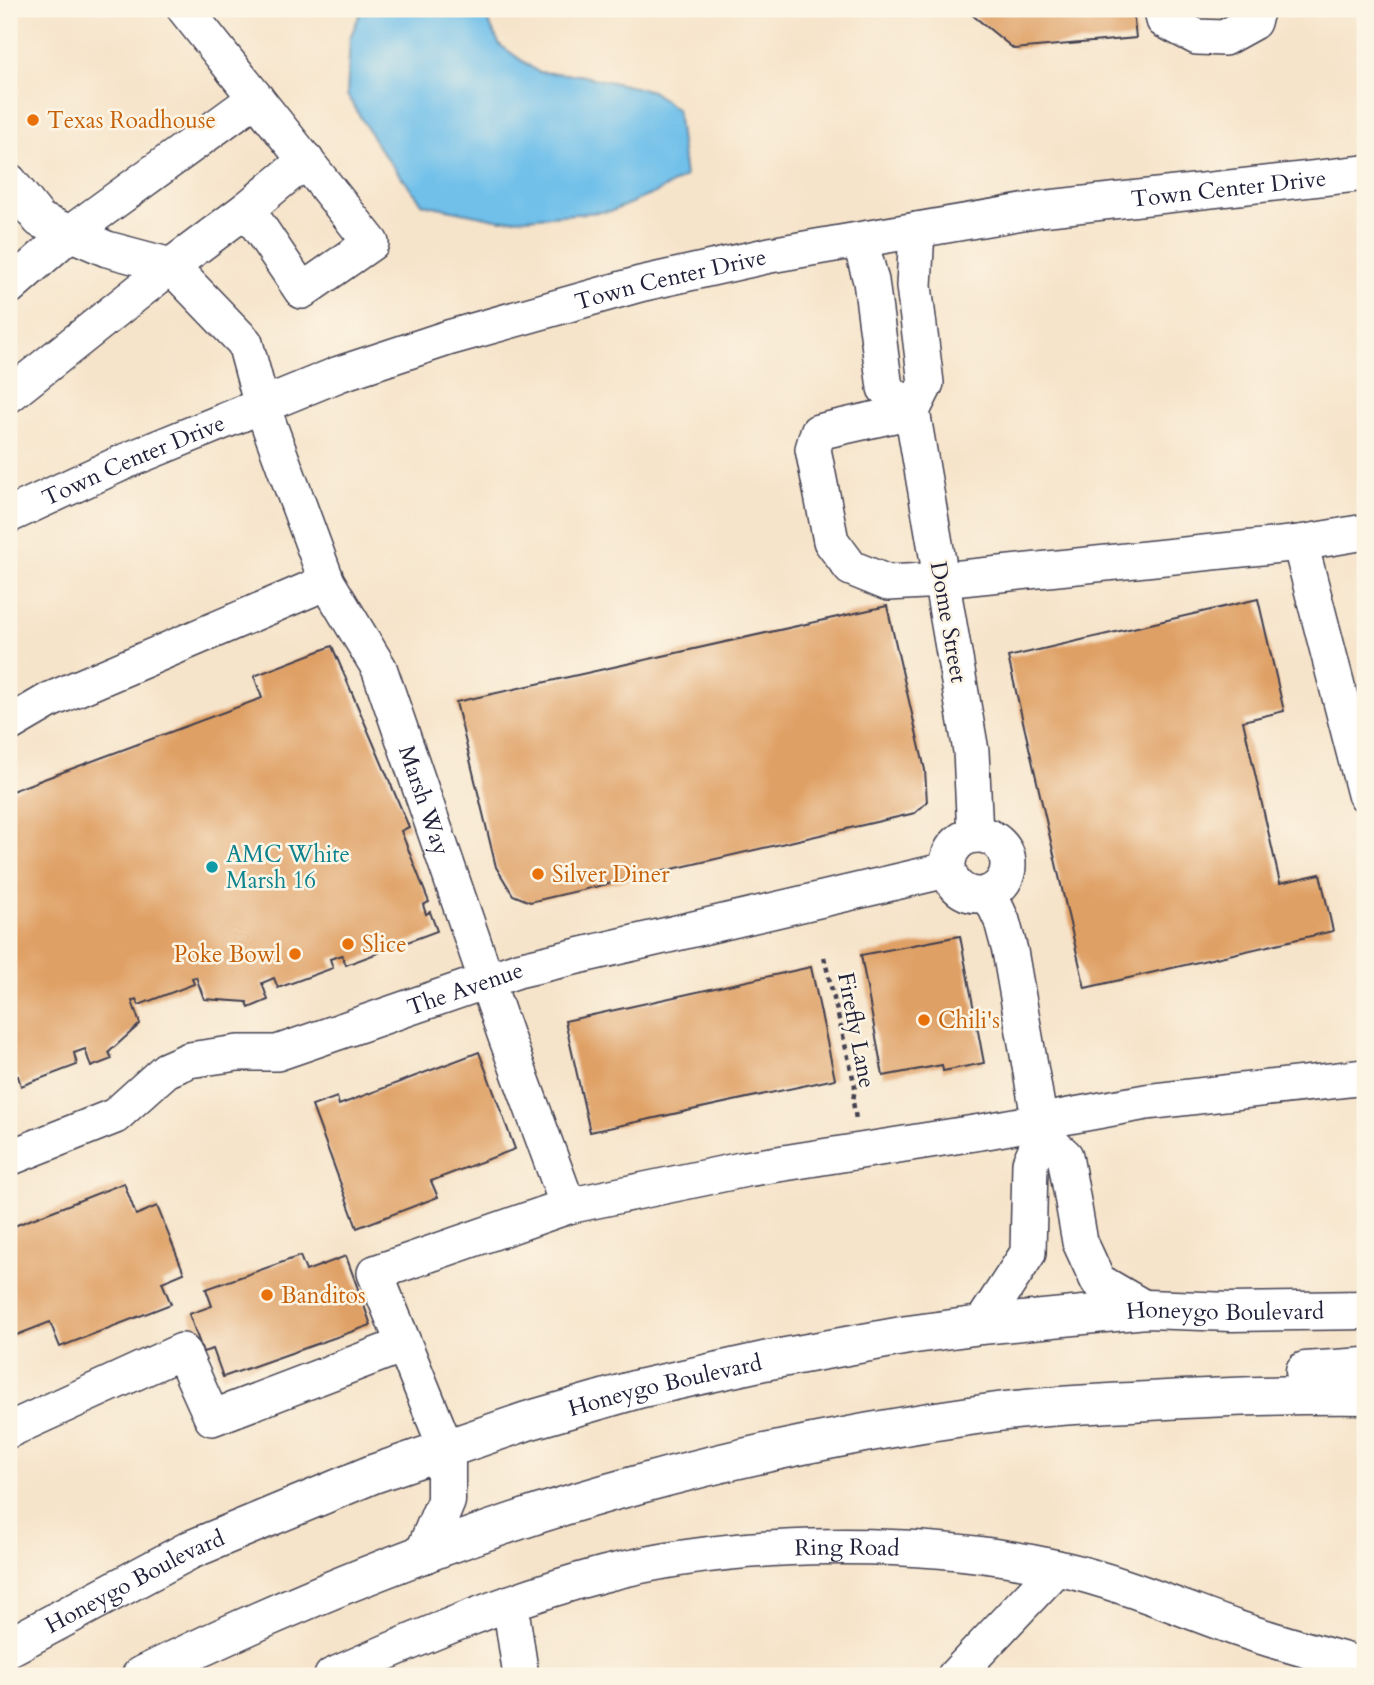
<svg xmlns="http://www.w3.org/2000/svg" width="1374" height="1685" viewBox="0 0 1374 1685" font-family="Cardo,serif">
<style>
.water{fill:#6fc0ea;stroke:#487192;stroke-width:2}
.building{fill:#dfa065}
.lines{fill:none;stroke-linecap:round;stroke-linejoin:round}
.minor-casing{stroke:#423f50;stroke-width:38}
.major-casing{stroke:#423f50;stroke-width:41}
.path{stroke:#423f50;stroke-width:4.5;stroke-dasharray:5 5;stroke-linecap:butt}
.minor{stroke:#fff;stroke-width:35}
.major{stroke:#fff;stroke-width:38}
.food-dot{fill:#e8710a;stroke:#fcf5e5;stroke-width:2.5}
.culture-dot{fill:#0f9aa8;stroke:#fcf5e5;stroke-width:2.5}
.labels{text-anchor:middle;stroke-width:5;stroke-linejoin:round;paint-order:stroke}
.food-label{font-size:23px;fill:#c56008;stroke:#fcf5e5;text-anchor:start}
.street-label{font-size:23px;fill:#22223b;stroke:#fcf5e5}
.culture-label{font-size:23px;fill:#0d838f;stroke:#fcf5e5;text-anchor:start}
</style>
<rect width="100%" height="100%" fill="#fcf5e5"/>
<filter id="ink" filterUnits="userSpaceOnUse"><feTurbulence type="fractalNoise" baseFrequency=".0143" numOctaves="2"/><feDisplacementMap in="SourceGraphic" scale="14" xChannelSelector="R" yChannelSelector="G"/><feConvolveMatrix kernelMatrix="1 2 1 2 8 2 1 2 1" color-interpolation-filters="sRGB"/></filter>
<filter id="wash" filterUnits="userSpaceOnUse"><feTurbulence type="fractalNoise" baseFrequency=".00686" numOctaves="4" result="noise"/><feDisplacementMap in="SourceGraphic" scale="28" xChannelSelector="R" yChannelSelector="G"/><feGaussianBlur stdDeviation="1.57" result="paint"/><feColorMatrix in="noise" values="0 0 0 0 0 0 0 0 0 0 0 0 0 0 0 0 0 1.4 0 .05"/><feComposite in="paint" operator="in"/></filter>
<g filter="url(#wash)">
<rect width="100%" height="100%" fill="#f6e4ca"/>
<polygon class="water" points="362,9 482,9 500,45 538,72 579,75 652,91 677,110 685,177 657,192 612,211 501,220 423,204 381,151 347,95 350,38"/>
<g id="blocks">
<g class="building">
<polygon points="965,9 1133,9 1136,38 1014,49"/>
<polygon points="1258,599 1284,711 1243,721 1280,883 1320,874 1333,931 1085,988 1008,657"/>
<polygon points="887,606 925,770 927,802 915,813 530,902 513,895 496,867 456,702"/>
<polygon points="332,646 409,827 401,831 429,902 423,905 426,914 430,912 437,931 346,965 342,955 330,959 333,968 278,988 274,978 262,983 268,1000 249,1008 247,1002 204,999 196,977 192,978 194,984 139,1005 136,999 132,1001 140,1024 109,1052 112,1059 91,1067 85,1049 74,1053 77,1065 21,1086 18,1076 9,1079 9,792 262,698 254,676"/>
<polygon points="960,936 984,1063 943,1071 942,1065 883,1076 861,955"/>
<polygon points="811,967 835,1079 590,1132 565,1021"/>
<polygon points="479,1052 515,1149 431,1181 438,1197 357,1228 312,1106 337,1097 339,1105"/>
<polygon points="124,1183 136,1215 157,1206 184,1273 162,1282 171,1304 60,1347 50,1322 9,1338 9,1228"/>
<polygon points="300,1256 306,1271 346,1256 371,1325 223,1377 213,1349 203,1352 189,1314 212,1306 206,1289"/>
</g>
</g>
</g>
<g filter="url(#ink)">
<use href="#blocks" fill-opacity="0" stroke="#423f50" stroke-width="2"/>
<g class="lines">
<g class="minor-casing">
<g id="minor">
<polyline points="1162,9 1164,20 1197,37 1224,38 1253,22 1257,9"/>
<path id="s1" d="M9,181l31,39 67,29 64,17 74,77 17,63 65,176 52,86 126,366 63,172"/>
<polyline points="247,209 306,160"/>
<polyline points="860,240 871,281 885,388 912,411 926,383 914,286 917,230"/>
<polyline points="9,287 69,234 256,98"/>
<polyline points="9,395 171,266 247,209 302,291 371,243 185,9"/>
<path id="s2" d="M9,515l117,-54 213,-87 109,-36 192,-54 130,-29 270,-46 325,-36"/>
<polyline points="1300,543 1365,794"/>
<polyline points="9,724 50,700 327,582"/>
<circle cx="978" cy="865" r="30"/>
<polyline points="975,835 971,751 912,411 818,432 813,449 831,541 851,568 888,583 942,580 1300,543 1365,532"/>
<polyline points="1042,1135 1065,1156 1080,1242 1098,1281 1146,1309"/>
<path id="s3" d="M9,1158l106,-42 51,-46 23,-10 49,-7h39l241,-83 429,-100"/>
<polyline points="981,1325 1028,1253 1030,1163 1042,1135 1010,951 1002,921 989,893"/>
<polyline points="9,1430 182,1351 212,1418 403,1345"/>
<polyline points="446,1448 375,1273 568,1206 746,1169 987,1131 1146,1102 1365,1077"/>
<polyline points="510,1603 521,1676"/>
<path id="s4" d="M332,1676c88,-39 179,-78 272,-102 134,-35 319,-36 454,-6 62,14 119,39 178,60 43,15 86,26 129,38"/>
<polyline points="955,1676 1057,1568"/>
</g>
</g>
<g class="major-casing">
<g id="major">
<polyline points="1305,1371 1365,1367"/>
<polyline points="424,1554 446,1501 446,1448"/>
<path id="s5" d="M9,1647l181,-97 183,-76 154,-53 111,-32 126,-28 144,-26 73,-10 165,-16 85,3 134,-2"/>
<path d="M141,1676c160,-78 327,-146 499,-192 113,-31 228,-54 343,-70 55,-8 111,-10 166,-13 72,-4 144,-7 216,-6"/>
</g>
</g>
<polyline class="path" points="824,957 855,1086 853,1102 856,1119"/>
<use href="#minor" class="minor"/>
<use href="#major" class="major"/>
</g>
</g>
<g class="food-dot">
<circle cx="33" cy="120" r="7"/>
<circle cx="538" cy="874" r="7"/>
<circle cx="348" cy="944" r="7"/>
<circle cx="295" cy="954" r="7"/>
<circle cx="924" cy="1020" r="7"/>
<circle cx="267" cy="1295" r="7"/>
</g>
<circle class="culture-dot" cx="212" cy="867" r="7"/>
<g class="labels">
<g class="food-label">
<text x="47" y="128">Texas Roadhouse</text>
<text x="552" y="882">Silver Diner</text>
<text x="362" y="952">Slice</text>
<text x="281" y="962" text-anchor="end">Poke Bowl</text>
<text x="938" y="1028">Chili's</text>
<text x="281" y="1303">Banditos</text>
</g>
<g class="street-label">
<text dy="8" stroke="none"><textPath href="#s2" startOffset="1270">Town Center Drive</textPath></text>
<text dy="8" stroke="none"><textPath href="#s2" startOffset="704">Town Center Drive</textPath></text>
<text dy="8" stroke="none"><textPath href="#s2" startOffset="136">Town Center Drive</textPath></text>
<text transform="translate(949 622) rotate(80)" y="8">Dome Street</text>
<text dy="8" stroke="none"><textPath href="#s1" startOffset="789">Marsh Way</textPath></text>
<text dy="8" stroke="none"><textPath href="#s3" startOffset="495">The Avenue</textPath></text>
<text transform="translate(857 1030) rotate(79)" y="8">Firefly Lane</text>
<text dy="8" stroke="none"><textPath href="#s5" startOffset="1276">Honeygo Boulevard</textPath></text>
<text dy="8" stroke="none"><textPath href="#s5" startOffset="709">Honeygo Boulevard</textPath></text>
<text dy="8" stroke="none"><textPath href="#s4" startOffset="536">Ring Road</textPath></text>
<text dy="8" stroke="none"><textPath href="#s5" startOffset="142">Honeygo Boulevard</textPath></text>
</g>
<g class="culture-label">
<text x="226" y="862">AMC White<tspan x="226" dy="26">Marsh 16</tspan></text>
</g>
</g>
<rect width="1374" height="1685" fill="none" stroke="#fcf5e5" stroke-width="35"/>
</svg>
